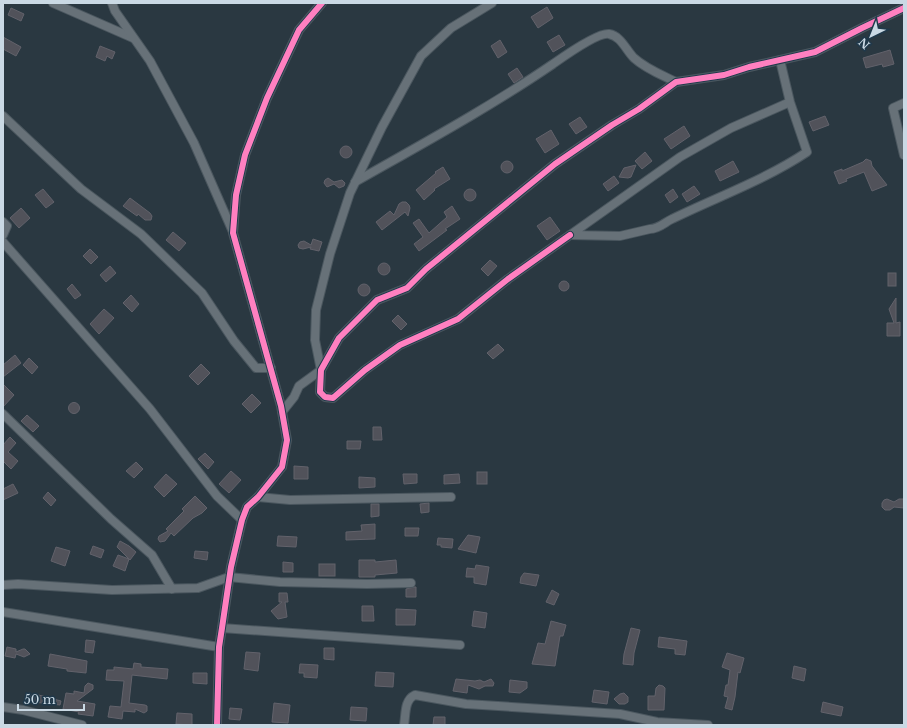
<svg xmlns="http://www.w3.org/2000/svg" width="907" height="728" viewBox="0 0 907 728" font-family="'Libre Baskerville',serif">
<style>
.building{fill:#51525a;stroke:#62626b}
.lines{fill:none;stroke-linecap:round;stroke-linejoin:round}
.minor-casing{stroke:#4b575f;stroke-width:10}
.minor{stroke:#677178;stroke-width:8}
.cycleway-casing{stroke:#20394b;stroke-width:8}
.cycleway{stroke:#ff80c0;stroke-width:6}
</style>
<rect width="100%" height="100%" fill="#2a3841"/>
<g class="building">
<polygon points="547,7 553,18 538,28 531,17"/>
<polygon points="11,8 24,14 21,21 8,15"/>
<polygon points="559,35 565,45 553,52 547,42"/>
<polygon points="3,37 21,47 16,56 3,49"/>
<polygon points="500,40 507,52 498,58 491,46"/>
<polygon points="100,46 115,52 112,59 107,56 105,61 96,57"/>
<polygon points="890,50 894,64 883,67 882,64 866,68 863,58"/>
<polygon points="517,68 523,77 514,83 508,74"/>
<polygon points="825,116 829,125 813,131 809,122"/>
<polygon points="580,117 587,127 576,134 569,124"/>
<polygon points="684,126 690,136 671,149 664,139"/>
<polygon points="551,130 559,144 545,153 536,139"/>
<circle cx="346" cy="152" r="6"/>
<polygon points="645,152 652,161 642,169 635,161"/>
<polygon points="866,159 871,161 872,166 887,185 872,191 864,172 846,179 847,181 839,184 834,172 842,169 842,171 863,162"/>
<circle cx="507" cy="167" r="6"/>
<polygon points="733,161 739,172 720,181 715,171"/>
<polygon points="636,165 631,177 628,178 619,177 624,168"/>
<polygon points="443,167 450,179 434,189 435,190 424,200 416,190 436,173 435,172"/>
<polygon points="614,176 619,183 608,191 603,184"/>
<polygon points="328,178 334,182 342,180 345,183 344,186 339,188 334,184 327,187 324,183 325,180"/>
<polygon points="694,186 700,194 687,202 682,194"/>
<circle cx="470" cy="195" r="6"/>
<polygon points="43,189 54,202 46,208 35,195"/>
<polygon points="673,189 678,197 670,203 665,195"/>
<polygon points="130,198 150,213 152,216 151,220 145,220 138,214 137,216 123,206"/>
<polygon points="402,202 406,202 409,205 410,208 408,216 405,212 382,230 376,222 390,211 394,215 399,204"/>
<polygon points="452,206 460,219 445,229 447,230 419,251 414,244 423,237 413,223 419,219 429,233 447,217 444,212"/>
<polygon points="21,208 30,218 19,228 10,218"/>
<polygon points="550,217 560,231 547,240 537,226"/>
<polygon points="173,232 186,243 179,251 166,240"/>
<polygon points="313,239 322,242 319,251 310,249 311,247 303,249 299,248 298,245 300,242 304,241 311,245"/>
<polygon points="90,249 98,257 91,264 83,256"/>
<polygon points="490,260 497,266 488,276 481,269"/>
<circle cx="384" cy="269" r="6"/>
<polygon points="110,266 116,273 106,282 100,275"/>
<rect x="888" y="273" width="8" height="13"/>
<circle cx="564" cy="286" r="5"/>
<circle cx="364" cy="290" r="6"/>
<polygon points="72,284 81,295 75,299 67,289"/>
<polygon points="131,295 139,304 132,312 123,303"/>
<polygon points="896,298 896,323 900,322 900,336 887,336 887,323 894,323 889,309"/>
<polygon points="104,309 114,318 99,334 90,324"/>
<polygon points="398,315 407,324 401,330 392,321"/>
<polygon points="498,344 504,350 493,359 487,353"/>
<polygon points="15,355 21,363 3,377 3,365"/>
<polygon points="29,358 38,367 32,374 23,365"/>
<polygon points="201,364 210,373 198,385 189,376"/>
<polygon points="3,384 14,395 3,407"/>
<polygon points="252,394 261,403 251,413 242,404"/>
<circle cx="74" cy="408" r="5.5"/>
<polygon points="27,415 39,426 33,432 21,421"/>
<polygon points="373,427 381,427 382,440 373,440"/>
<polygon points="10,437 16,443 8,452 18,461 11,469 3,461 3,445"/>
<polygon points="347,441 361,441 360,449 347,449"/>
<polygon points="205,453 214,462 208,469 198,459"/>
<polygon points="136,462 143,469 134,478 126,471"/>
<polygon points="294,466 308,467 308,479 294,479"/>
<polygon points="231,471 241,480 229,493 219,484"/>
<rect x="477" y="472" width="10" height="12"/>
<polygon points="166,474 177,484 164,497 154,487"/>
<polygon points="403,474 417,474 417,483 404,484"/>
<polygon points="459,474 460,483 444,484 444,475"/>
<polygon points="359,477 375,478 375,487 359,488"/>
<polygon points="13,484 18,493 3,500 3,489"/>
<polygon points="48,492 56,500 51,506 43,498"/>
<polygon points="195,496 207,508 202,513 193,518 174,536 171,533 165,541 160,542 158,539 159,536 168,531 166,529 184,511 182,509"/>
<polygon points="887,499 894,502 899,499 904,499 904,508 894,507 890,510 885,510 882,507 882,503 884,500"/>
<polygon points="429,503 429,512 421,513 420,504"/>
<polygon points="371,504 379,504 379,516 371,517"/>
<polygon points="375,524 375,539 346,540 346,532 362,531 361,525"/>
<polygon points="405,528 419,528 418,536 405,536"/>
<polygon points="468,535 480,537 476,553 458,549"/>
<polygon points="278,536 297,537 296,547 277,546"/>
<polygon points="438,538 453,539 452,548 441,547 441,545 437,545"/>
<polygon points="120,541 129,546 136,552 130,560 117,547"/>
<polygon points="93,546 104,550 101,558 90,554"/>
<polygon points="56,547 70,551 65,566 51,561"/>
<polygon points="195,551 208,552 207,560 194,558"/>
<polygon points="118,555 129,559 125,571 113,566"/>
<polygon points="359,560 375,560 375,562 396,560 397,573 375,575 375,577 359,577"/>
<polygon points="283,562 293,563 293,572 283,572"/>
<rect x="319" y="564" width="16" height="12"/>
<polygon points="476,565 489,567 486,585 474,583 474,577 466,577 467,568 475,569"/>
<polygon points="524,573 539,575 536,586 520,583 521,577"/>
<polygon points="414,587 416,587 416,597 406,597 406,589"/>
<polygon points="552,590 559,594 554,605 546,602"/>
<polygon points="279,593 287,593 288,602 285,602 287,617 278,619 271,611 282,602 279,602"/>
<polygon points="362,606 373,606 374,621 362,621"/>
<polygon points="396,609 416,610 415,625 396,625"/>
<polygon points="474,611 487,613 485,628 472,626"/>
<polygon points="551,621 566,625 563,636 560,636 555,666 532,664 538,643 545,644"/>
<polygon points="631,628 640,630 634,653 633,665 623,664 624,654"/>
<polygon points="659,637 687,641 685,655 675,654 675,649 658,647"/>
<polygon points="86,640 95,641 93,653 85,652"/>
<polygon points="7,647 16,649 16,652 23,649 25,649 30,654 24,657 16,654 15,658 5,656"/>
<polygon points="324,648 334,648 334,660 324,659"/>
<polygon points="246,652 260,653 258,671 244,669"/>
<polygon points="727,653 744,658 740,673 738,672 735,697 732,710 725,708 728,697 724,696 726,685 728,685 730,670 722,667"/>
<polygon points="50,654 87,661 86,673 67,671 67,669 48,666"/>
<polygon points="134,663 141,664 141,667 168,669 167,679 132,675 129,703 145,705 147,706 147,711 144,713 135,709 135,712 123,711 122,719 108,717 110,706 121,707 124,681 106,680 107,670 114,670 114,667 133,669"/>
<polygon points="300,664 318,665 317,678 304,677 304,673 299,673"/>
<polygon points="794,666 806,669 804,681 792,678"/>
<polygon points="376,672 394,673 393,687 375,686"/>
<polygon points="193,673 207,673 207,684 193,683"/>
<polygon points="456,679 475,681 480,680 484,682 491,679 494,683 493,686 485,686 479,689 468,685 467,693 453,691"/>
<polygon points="510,680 527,682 527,688 520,693 509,692"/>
<polygon points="88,683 93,685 93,689 77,701 95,704 93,716 78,714 79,712 63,709 66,693 74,694 74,691 84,693 85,686"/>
<polygon points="659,685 663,686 665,688 664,710 648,710 648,696 655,696 656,688"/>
<polygon points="594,690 609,692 607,704 592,702"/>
<polygon points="35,694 61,701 60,705 33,702 30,698 31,695"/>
<polygon points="620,694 624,693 628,697 628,702 625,704 619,704 614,699"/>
<polygon points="823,702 843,707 841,716 821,712"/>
<polygon points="274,703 290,705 288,723 272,722"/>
<polygon points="351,707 367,708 366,721 350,720"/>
<polygon points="230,708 242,709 240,720 229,719"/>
<polygon points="177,713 192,714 192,725 176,724"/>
<polygon points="434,717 445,717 445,725 433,725"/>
</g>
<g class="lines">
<g class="minor-casing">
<g id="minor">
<polyline points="53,3 133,38"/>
<polyline points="112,3 115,11 150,61 194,143 233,232"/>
<path d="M780,60l10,42 17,50c-42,28 -90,45 -135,67 -7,3 -13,10 -22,10l-30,7 -50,-1 110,-78 51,-29 59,-26"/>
<polyline points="904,103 893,108 904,155"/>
<polyline points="3,116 81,189 141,234 202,293 234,341 256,368 271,368"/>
<path d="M355,182c67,-38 135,-75 198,-118 10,-7 45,-32 56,-30 12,2 17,16 25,24 12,11 28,17 42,24"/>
<polyline points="3,222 7,226 3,235"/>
<polyline points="570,235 508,279 458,319 400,345 365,370 333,398 325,397 320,392 321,370 339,338 377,300 407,288 426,269 555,164 612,125 639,109 676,82 724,75 749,67 815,52 862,28 904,8"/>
<polyline points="3,242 150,409 217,496 242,520"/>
<polyline points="282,412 294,397 299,386 321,370 315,340 316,310 330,254 350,193 382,127 421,56 451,28 492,3"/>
<polyline points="3,414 111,519 152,555 172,589"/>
<polyline points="258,497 290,500 451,497"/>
<polyline points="3,585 18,584 112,590 198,588 229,577 280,582 367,584 411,583"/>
<polyline points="3,612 219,647"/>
<polyline points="222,628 460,645"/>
<polyline points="3,707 23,710 82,725"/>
<polyline points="217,725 219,647 222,628 231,567 242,520 247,507 258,497 282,467 287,440 281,406 233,233 236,195 245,155 267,98 299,30 322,3"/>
<path d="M404,725c2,-11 0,-25 11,-30l51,9 154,10 37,8 51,3"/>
</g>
</g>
<use href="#minor" class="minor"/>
<g class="cycleway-casing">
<g id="cycleway">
<polyline points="570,235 508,279 458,319 400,345 365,370 333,398 325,397 320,392 321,370 339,338 377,300 407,288 426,269 555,164 612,125 639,109 676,82 724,75 749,67 815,52 862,28 904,8"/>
<polyline points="217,725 219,647 222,628 231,567 242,520 247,507 258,497 282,467 287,440 281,406 233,233 236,195 245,155 267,98 299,30 322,3"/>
</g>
</g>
<use href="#cycleway" class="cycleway"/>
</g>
<rect width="907" height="728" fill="none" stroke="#cad9e4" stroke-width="8"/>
<g transform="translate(871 36) rotate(223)" stroke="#20394b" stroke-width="3" paint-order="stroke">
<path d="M0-3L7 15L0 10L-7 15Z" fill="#cad9e4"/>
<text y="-6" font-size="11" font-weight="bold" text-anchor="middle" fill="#cad9e4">N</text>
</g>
<path d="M18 704v6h66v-6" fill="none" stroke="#cad9e4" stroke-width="2"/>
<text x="24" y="704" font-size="12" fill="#cad9e4" stroke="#20394b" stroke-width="3" paint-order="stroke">50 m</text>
</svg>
